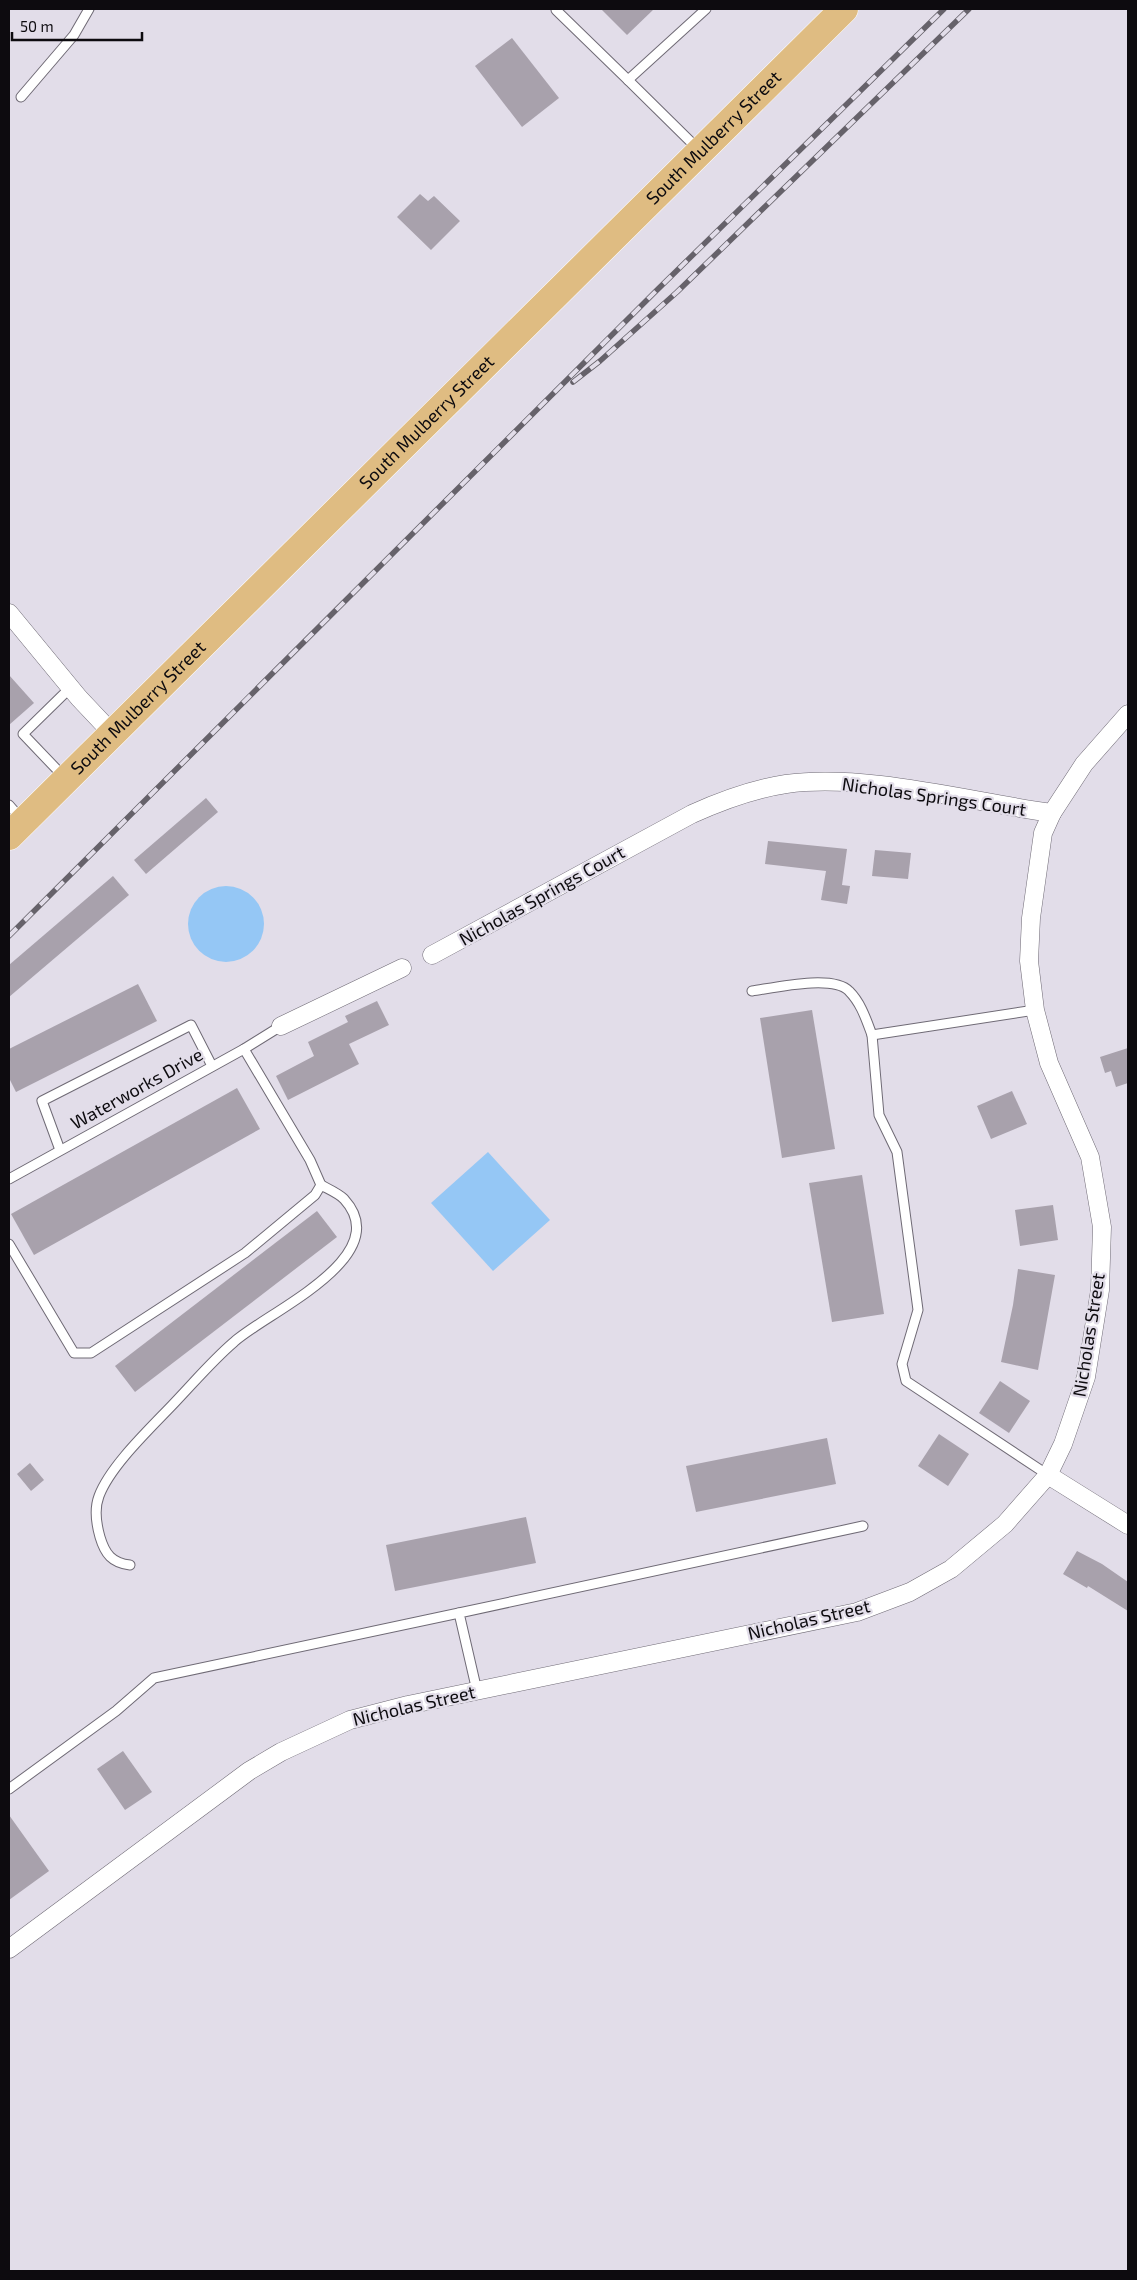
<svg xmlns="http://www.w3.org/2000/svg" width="1137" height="2280" viewBox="0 0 1137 2280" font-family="'Exo 2',sans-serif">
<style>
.water{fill:#95c7f5}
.building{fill:#a8a1ac}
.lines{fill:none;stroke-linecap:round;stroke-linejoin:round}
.service-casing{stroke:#6f6a75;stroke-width:11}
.minor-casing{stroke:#6f6a75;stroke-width:19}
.primary-casing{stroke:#fff;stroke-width:29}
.service{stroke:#fff;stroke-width:9}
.minor{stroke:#fff;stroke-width:18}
.primary{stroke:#dfbc82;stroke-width:28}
.rail-casing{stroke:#66626a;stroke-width:5.5}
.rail{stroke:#e2dde9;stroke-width:4;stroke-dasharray:11;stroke-linecap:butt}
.labels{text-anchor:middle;stroke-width:4.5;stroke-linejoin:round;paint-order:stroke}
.street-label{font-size:18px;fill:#0d0b0f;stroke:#e2dde9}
</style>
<rect width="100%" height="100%" fill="#e2dde9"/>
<g class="water">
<circle cx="226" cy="924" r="38"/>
<polygon points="488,1152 550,1220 493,1271 431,1203"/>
</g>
<g class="building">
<polygon points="601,9 654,9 627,35"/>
<polygon points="512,38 559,98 522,127 475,66"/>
<polygon points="420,194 428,201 434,196 460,221 431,250 397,217"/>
<polygon points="9,675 34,703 9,725"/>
<polygon points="206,798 218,812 146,874 134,860"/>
<polygon points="768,841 847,849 842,885 850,886 847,904 821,900 826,871 765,864"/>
<polygon points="875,850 911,853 908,879 872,876"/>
<polygon points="113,876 129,895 9,997 9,965"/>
<polygon points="138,984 157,1021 16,1092 9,1078 9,1049"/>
<polygon points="377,1001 389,1025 349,1044 359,1064 288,1100 276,1076 314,1056 308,1042 348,1022 345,1016"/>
<polygon points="812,1010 835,1149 782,1158 760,1018"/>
<polygon points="1128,1048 1128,1083 1116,1087 1111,1071 1105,1073 1100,1057"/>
<polygon points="237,1088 260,1129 34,1255 11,1214"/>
<polygon points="1012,1091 1027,1124 991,1139 977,1106"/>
<polygon points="862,1175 884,1314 832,1322 809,1183"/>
<polygon points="1053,1205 1058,1240 1020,1246 1015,1210"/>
<polygon points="317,1211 337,1237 135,1392 115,1366"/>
<polygon points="1018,1269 1055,1275 1038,1370 1001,1362 1013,1305"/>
<polygon points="1000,1381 1030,1401 1009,1433 979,1413"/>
<polygon points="939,1434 969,1454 948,1486 918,1466"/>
<polygon points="827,1438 836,1484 696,1512 686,1466"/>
<polygon points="30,1463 44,1480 31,1491 17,1474"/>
<polygon points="526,1517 536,1563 395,1591 386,1545"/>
<polygon points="1077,1551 1102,1564 1128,1582 1128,1611 1088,1586 1087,1588 1063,1574"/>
<polygon points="123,1751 152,1792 125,1810 97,1769"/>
<polygon points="9,1815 49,1871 9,1900"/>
</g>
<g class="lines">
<g class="service-casing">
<g id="service">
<polyline points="556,10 628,80 706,9"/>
<polyline points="628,80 699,150"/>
<polyline points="21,97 74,35 89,9"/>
<polyline points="65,778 23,734 70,688"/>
<polyline points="9,805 22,820"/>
<path d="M752,991c21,-3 81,-17 97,0 12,12 17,28 23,44l163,-25"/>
<polyline points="872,1035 879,1115 897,1152 918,1310 902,1364 906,1381 1048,1475"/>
<polyline points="60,1150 42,1101 191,1025 212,1066"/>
<polyline points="9,1179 244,1049 281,1026"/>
<polyline points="9,1244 74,1353 91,1353 245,1253 315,1195 321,1185 310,1160 244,1049"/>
<path d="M130,1565c-18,-2 -25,-11 -30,-28 -4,-14 -6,-28 -1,-41 12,-32 56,-72 79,-97 18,-19 36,-40 56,-57 33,-30 163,-85 110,-143 -6,-6 -16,-10 -23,-14"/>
<polyline points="477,1691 459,1613 863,1526"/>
<polyline points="9,1789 116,1711 154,1678 459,1613"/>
</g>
</g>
<g class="minor-casing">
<g id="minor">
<polyline points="9,613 79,698 112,733"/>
<path d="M432,955l260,-141c31,-14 61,-25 94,-30 81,-11 185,18 266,29l32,-49 44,-50"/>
<polyline points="281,1026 402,968"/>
<polyline points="1048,1475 1128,1525"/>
<polyline points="9,1949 249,1771 281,1752 350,1720 408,1705 857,1612 910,1592 951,1569 1005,1524 1048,1475 1063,1444 1086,1377 1100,1290 1102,1227 1090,1157 1049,1063 1035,1010 1029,961 1031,918 1043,833 1052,813"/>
</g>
</g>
<g class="primary-casing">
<g id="primary">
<path id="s1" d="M9,836l835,-827"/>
</g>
</g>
<use href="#service" class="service"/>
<use href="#minor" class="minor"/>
<use href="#primary" class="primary"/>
<g class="rail-casing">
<g id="rail">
<polyline points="573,382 600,361 677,292 969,9"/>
<polyline points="9,936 656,291 944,9"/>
</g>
</g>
<use href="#rail" class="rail"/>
</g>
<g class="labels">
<g class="street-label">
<text dy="6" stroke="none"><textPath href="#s1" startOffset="992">South Mulberry Street</textPath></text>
<text dy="6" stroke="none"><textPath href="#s1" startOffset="588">South Mulberry Street</textPath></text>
<text dy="6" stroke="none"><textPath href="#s1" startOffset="182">South Mulberry Street</textPath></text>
<text transform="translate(934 797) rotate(8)" y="6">Nicholas Springs Court</text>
<text transform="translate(542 896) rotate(-29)" y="6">Nicholas Springs Court</text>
<text transform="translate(137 1089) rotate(-29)" y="6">Waterworks Drive</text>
<text transform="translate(1089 1335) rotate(-81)" y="6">Nicholas Street</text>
<text transform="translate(809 1620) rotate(-13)" y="6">Nicholas Street</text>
<text transform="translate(414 1706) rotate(-13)" y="6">Nicholas Street</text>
</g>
</g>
<rect width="1137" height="2280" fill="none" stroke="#0d0b0f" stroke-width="20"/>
<path d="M12 32v8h130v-8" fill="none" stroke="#0d0b0f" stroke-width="2.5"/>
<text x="20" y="32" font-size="15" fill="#0d0b0f" stroke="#e2dde9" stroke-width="4" paint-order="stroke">50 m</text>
</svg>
